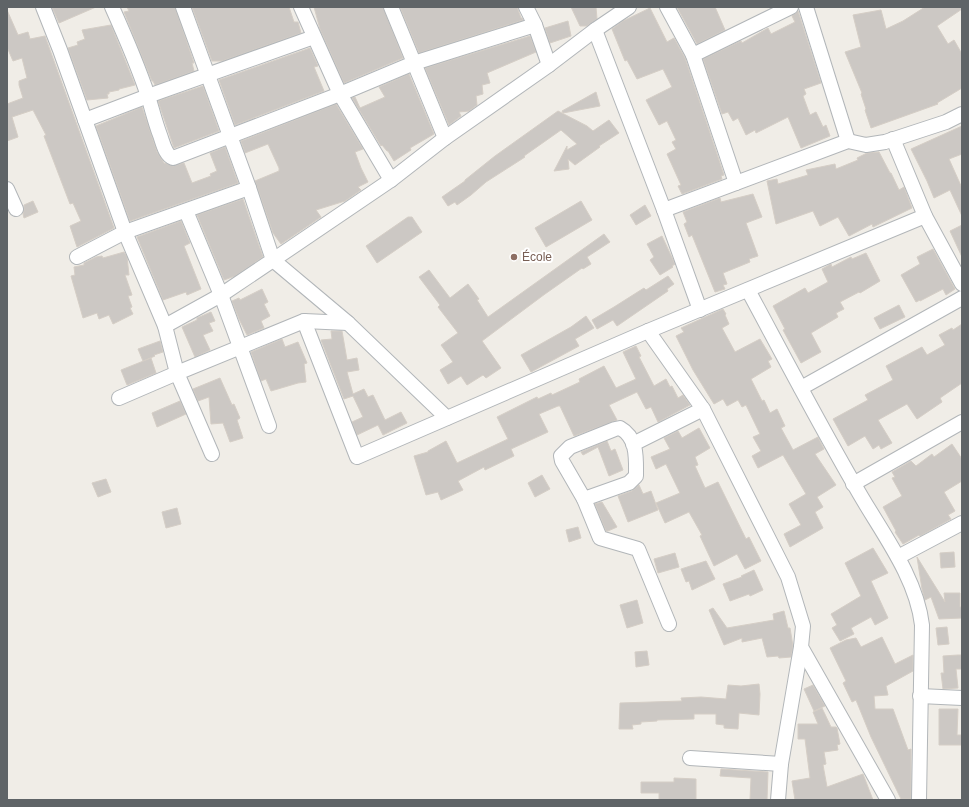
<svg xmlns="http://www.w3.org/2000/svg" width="969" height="807" viewBox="0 0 969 807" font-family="Helvetica,sans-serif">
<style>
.building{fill:#ccc8c4;stroke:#d5cec6}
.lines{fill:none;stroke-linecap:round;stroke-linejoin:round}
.street-casing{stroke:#b2b6b9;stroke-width:16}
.street{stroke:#fff;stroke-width:14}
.education-dot{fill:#8d6e63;stroke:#fff;stroke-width:1.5}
.labels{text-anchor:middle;stroke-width:4;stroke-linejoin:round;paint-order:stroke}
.education-label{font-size:12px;fill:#785e54;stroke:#fff;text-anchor:start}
</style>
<rect width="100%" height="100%" fill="#f0ede7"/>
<g class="building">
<polygon points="52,7 96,7 59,23"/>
<polygon points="127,7 175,7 194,63 192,63 194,71 155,85 153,81 152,81 124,12 129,11"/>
<polygon points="192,7 289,7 294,22 298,22 301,33 222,61 212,61"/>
<polygon points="314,7 383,7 403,58 344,83 320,29"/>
<polygon points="400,7 517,7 521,18 522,18 523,20 419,53"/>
<polygon points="571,7 596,7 597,19 587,26 580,26"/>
<polygon points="677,7 715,7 725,30 697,44"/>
<polygon points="925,7 962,7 962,9 937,26 948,44 954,40 962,54 962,88 937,103 938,104 871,128 865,110 866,109 861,94 862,93 845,52 861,47 853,15 881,10 886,29 903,21"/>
<polygon points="650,8 667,42 674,38 685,58 724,175 721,176 722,179 682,194 678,186 681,185 667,154 676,149 672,142 676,140 667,121 659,125 646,100 672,87 663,69 637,79 627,60 625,61 612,29 623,21"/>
<polygon points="7,10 18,35 28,32 30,39 45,36 114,228 77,247 70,226 81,221 73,203 70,204 44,136 46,135 33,110 12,117 18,137 7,141 7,104 23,98 19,85 19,81 27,78 22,58 13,61 7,47"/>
<polygon points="798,11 821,83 804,89 806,94 803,96 810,115 816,112 823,127 826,125 830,136 801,148 788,117 756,133 755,130 746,135 738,118 733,121 728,112 722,114 703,59 741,41 742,43 768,28 771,34 795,22 792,16"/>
<polygon points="568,21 571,36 550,43 545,28"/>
<polygon points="111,25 135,85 119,89 119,90 109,92 109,94 107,94 108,98 87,100 68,48 78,45 77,42 85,39 82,30"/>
<polygon points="530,36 536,52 487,73 490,83 482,85 483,94 476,96 477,105 469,111 459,112 461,116 449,125 425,68"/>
<polygon points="310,48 318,66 314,67 324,91 235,125 219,80"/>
<polygon points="409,74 434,134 410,148 411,150 394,161 388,151 387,151 382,145 381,146 352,98 355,97 360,108 385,97 379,87"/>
<polygon points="203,86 219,131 174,148 158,101"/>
<polygon points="596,92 600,106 563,113 562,111"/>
<polygon points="336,104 363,149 355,152 361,168 368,182 358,187 361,190 345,201 316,210 321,217 281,244 273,233 255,181 279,171 279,168 268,144 245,153 241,141"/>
<polygon points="142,107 157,152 164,163 173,166 184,163 192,183 211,176 210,174 217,171 210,153 225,147 238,183 130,221 96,126"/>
<polygon points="558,111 587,126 593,131 609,120 619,133 599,146 600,147 575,165 568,159 569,169 554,171 567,146 567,150 577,144 561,130 524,156 525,157 486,182 471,195 457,205 455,202 448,206 442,197 465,181 465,180 495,156"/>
<polygon points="962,126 962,154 949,159 962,188 962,216 950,190 934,198 927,181 911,149"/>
<polygon points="879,152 890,173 891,173 899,190 904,187 912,208 873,227 872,224 849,236 838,217 820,226 813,211 776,224 767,181 777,179 778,184 808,175 806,170 835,164 836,169 858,160 857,158 867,153"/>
<polygon points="753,194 762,217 746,223 758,256 749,259 750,262 723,273 727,284 723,285 725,289 715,292 692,235 689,237 684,224 687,222 683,212 720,198 721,202"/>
<polygon points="243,199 263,257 235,276 224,280 197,215"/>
<polygon points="33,201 38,212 24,218 23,214 24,210 24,205"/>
<polygon points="581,201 592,220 546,247 535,228"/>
<polygon points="645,205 651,216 636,225 630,215"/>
<polygon points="408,217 412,217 422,232 377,263 366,246"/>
<polygon points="181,221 190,243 184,246 201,289 187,295 186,292 163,300 137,237"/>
<polygon points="962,225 962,257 950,231"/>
<polygon points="604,234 610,242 587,257 591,264 583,269 582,268 545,294 482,341 501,368 486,378 483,375 467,385 461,376 448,384 440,370 453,362 441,345 458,333 438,307 440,305 419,277 429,270 450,298 468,284 479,299 477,300 488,317"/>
<polygon points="662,236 675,264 672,266 673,267 660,275 650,260 654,257 647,244"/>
<polygon points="933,249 955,289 946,295 943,289 920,301 920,300 916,302 901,275 920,264 917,257"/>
<polygon points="124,252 127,257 129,275 125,275 132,295 128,296 132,307 130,308 133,314 113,324 109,315 99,319 97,313 83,318 71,276 75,275 74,267 84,265 84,263 96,257 102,256 103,258"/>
<polygon points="866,253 880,281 860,293 859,292 840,302 844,309 836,313 838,317 811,333 821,352 801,363 783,330 785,329 773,306 805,288 808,293 828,282 822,269 831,264 832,267 851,257 852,259"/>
<polygon points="668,276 674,284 667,289 668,291 617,326 613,320 597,329 592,320 614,307 644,288 646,290"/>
<polygon points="262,289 268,302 264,304 270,316 261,321 264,328 247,335 239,319 232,301 239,298 240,300"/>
<polygon points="899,305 905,317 880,329 874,318"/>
<polygon points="723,309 726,314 725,315 729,324 722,328 735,352 760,339 772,359 768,361 771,367 751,379 762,401 764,400 770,413 777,409 785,426 781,428 793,450 818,437 824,449 815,454 836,485 817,497 823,507 815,512 823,528 790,547 784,534 801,525 789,504 806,494 783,455 758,468 752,456 761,451 753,437 760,434 746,405 742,407 738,400 727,406 723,399 714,404 693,370 676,336 684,332 681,328"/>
<polygon points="211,312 215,321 209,323 213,331 203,335 210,350 195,357 182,327 197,320 197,318"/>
<polygon points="586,316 594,328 575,339 579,346 531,372 521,355 571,327"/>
<polygon points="962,324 962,383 940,398 942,402 917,419 907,404 878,420 892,443 881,449 879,445 873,449 865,436 848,446 833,419 868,400 865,395 893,380 886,366 922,347 927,355 945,345 939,335 952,328 953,330"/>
<polygon points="331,331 342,331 347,360 357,358 359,370 347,372 353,394 364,389 368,397 373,395 385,420 401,412 407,423 383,435 378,425 357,435 352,422 363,417 353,396 344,399 321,340 332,339"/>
<polygon points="282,339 285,347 298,342 307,363 304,364 306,382 298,383 271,391 266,379 261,381 251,352"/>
<polygon points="160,341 163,352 154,355 155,356 143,361 138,349"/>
<polygon points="636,346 641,356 639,357 654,386 666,379 670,387 672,386 678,398 683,395 690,405 658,422 651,407 646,409 637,392 609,405 617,420 574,436 560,406 558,406 539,414 548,432 511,449 514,456 485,470 484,467 458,481 463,490 441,500 438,492 426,495 414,456 428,452 428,451 446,441 457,463 508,439 497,417 537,397 538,399 551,393 552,395 580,382 579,379 604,366 616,388 636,379 623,352"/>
<polygon points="151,358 156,373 127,385 121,370"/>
<polygon points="220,378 232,405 234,404 240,418 237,420 243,438 230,442 223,423 211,424 209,397 198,401 193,389"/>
<polygon points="180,401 186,414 157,427 152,413"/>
<polygon points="699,428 710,448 695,457 698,465 695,466 705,488 718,482 746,539 749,537 761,561 745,569 737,554 714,566 700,536 702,535 689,512 665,523 656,503 680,493 666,464 656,469 651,457 670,449 664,438 678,431 682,438"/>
<polygon points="607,441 611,451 615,449 623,470 609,476 598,447 583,455 581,452"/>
<polygon points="952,444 962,459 962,481 944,492 955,511 948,515 951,519 920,536 919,535 903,544 895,532 896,531 883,507 902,496 892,478 895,477 892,472 911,461 916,466 932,454 934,457"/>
<polygon points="542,475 550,489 535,497 528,483"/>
<polygon points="106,479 111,492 98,497 92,483"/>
<polygon points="639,485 643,494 651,491 658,510 628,522 618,496 632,491"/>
<polygon points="602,502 617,527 608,531 606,531 595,504"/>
<polygon points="177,508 181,524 166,528 162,512"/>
<polygon points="578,527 581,538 569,542 566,530"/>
<polygon points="873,548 888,573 871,581 888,618 875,625 871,617 851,628 854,634 840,641 832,628 837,625 831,614 861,596 845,563"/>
<polygon points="954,552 955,567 941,568 940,553"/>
<polygon points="675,553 679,567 658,573 654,559"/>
<polygon points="917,557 945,602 944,593 960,593 960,607 962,607 962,618 939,619 931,597 925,600 922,589"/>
<polygon points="706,561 715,579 692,590 689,581 686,582 681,569"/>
<polygon points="754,570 763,590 750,596 749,594 730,601 723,584 742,577 741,576"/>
<polygon points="637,600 643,623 627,628 620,605"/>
<polygon points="713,608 727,628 774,620 773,614 784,611 788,628 790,628 793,646 791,657 779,658 778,656 767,657 762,638 742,642 742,638 724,645 709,610"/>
<polygon points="947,627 949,644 938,645 936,628"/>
<polygon points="882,637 895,664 913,655 913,671 886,686 888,695 874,696 875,709 893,709 908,750 911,749 911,799 901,799 871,737 856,700 852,702 843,683 846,681 830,648 846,640 856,638 861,647"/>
<polygon points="647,651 649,665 636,667 635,652"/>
<polygon points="958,655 962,655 962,669 956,669 958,688 943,689 941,673 944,673 943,656"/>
<polygon points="759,684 760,694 759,715 739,713 738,729 724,728 724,725 716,724 716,714 694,714 694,719 657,720 657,721 641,722 641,724 632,725 633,729 619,729 620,703 682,701 681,698 701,697 726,699 728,685 741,686"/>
<polygon points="813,685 825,706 814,711 804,689"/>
<polygon points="822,708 831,727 836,727 837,728 840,744 837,745 838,750 824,752 826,764 823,765 827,787 863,774 873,800 795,800 792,781 810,778 805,739 798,739 798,724 818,724 813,712"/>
<polygon points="939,709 958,709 957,735 962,735 962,745 939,745"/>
<polygon points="721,769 768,772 767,800 750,800 751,778 720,776"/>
<polygon points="674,778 696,779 696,800 659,800 659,793 641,793 641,782 674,782"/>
</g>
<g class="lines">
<g class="street-casing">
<g id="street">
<polyline points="43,7 60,50 125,232 165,326 177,373 304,321 348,323"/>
<path d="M112,7c13,29 26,59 36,89 4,13 7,26 12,39 3,8 5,20 13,23l167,-64 74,-31 121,-38"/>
<polyline points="301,7 340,94 391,180"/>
<polyline points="391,7 445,138"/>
<polyline points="526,7 535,25 549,65"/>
<polyline points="667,7 693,55 736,183"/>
<polyline points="806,7 848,141"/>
<polyline points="595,30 664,210 700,310"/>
<polyline points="693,55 791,7"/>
<polyline points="85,120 148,96 314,37"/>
<polyline points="893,139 925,216 962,284"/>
<polyline points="7,189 16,209"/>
<polyline points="664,210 848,141 866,145 885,142 946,122 962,114"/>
<polyline points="186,211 221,295 269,426"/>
<polyline points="77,257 125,232 249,188"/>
<path d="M748,290c35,65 69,130 106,194 24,44 62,90 68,141l-3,175"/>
<polyline points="304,321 357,457 648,331 925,216"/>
<polyline points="165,326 221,295 273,260 249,188 183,7"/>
<polyline points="648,331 703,409 788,577 803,626 801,647 888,800"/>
<polyline points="801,388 962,298"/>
<polyline points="119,398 177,373 212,454"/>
<polyline points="447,418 348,323 273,260 391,180 445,138 549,65 595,30 629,7"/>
<path d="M620,428c18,10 16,31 16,48l-7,7 -45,16 -22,-38 -1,-5 9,-9 45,-18z"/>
<polyline points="633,444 703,409"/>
<polyline points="853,484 962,422"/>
<polyline points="584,499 600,538 638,549 669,624"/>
<polyline points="898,557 962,523"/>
<polyline points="920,696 962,698"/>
<polyline points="690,758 781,764"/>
<polyline points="778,800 781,764 801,647"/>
</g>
</g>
<use href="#street" class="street"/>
</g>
<circle class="education-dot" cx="514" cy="257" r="4"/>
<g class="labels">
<g class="education-label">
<text x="522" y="261">École</text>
</g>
</g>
<rect width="969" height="807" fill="none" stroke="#5f6467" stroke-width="16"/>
</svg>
